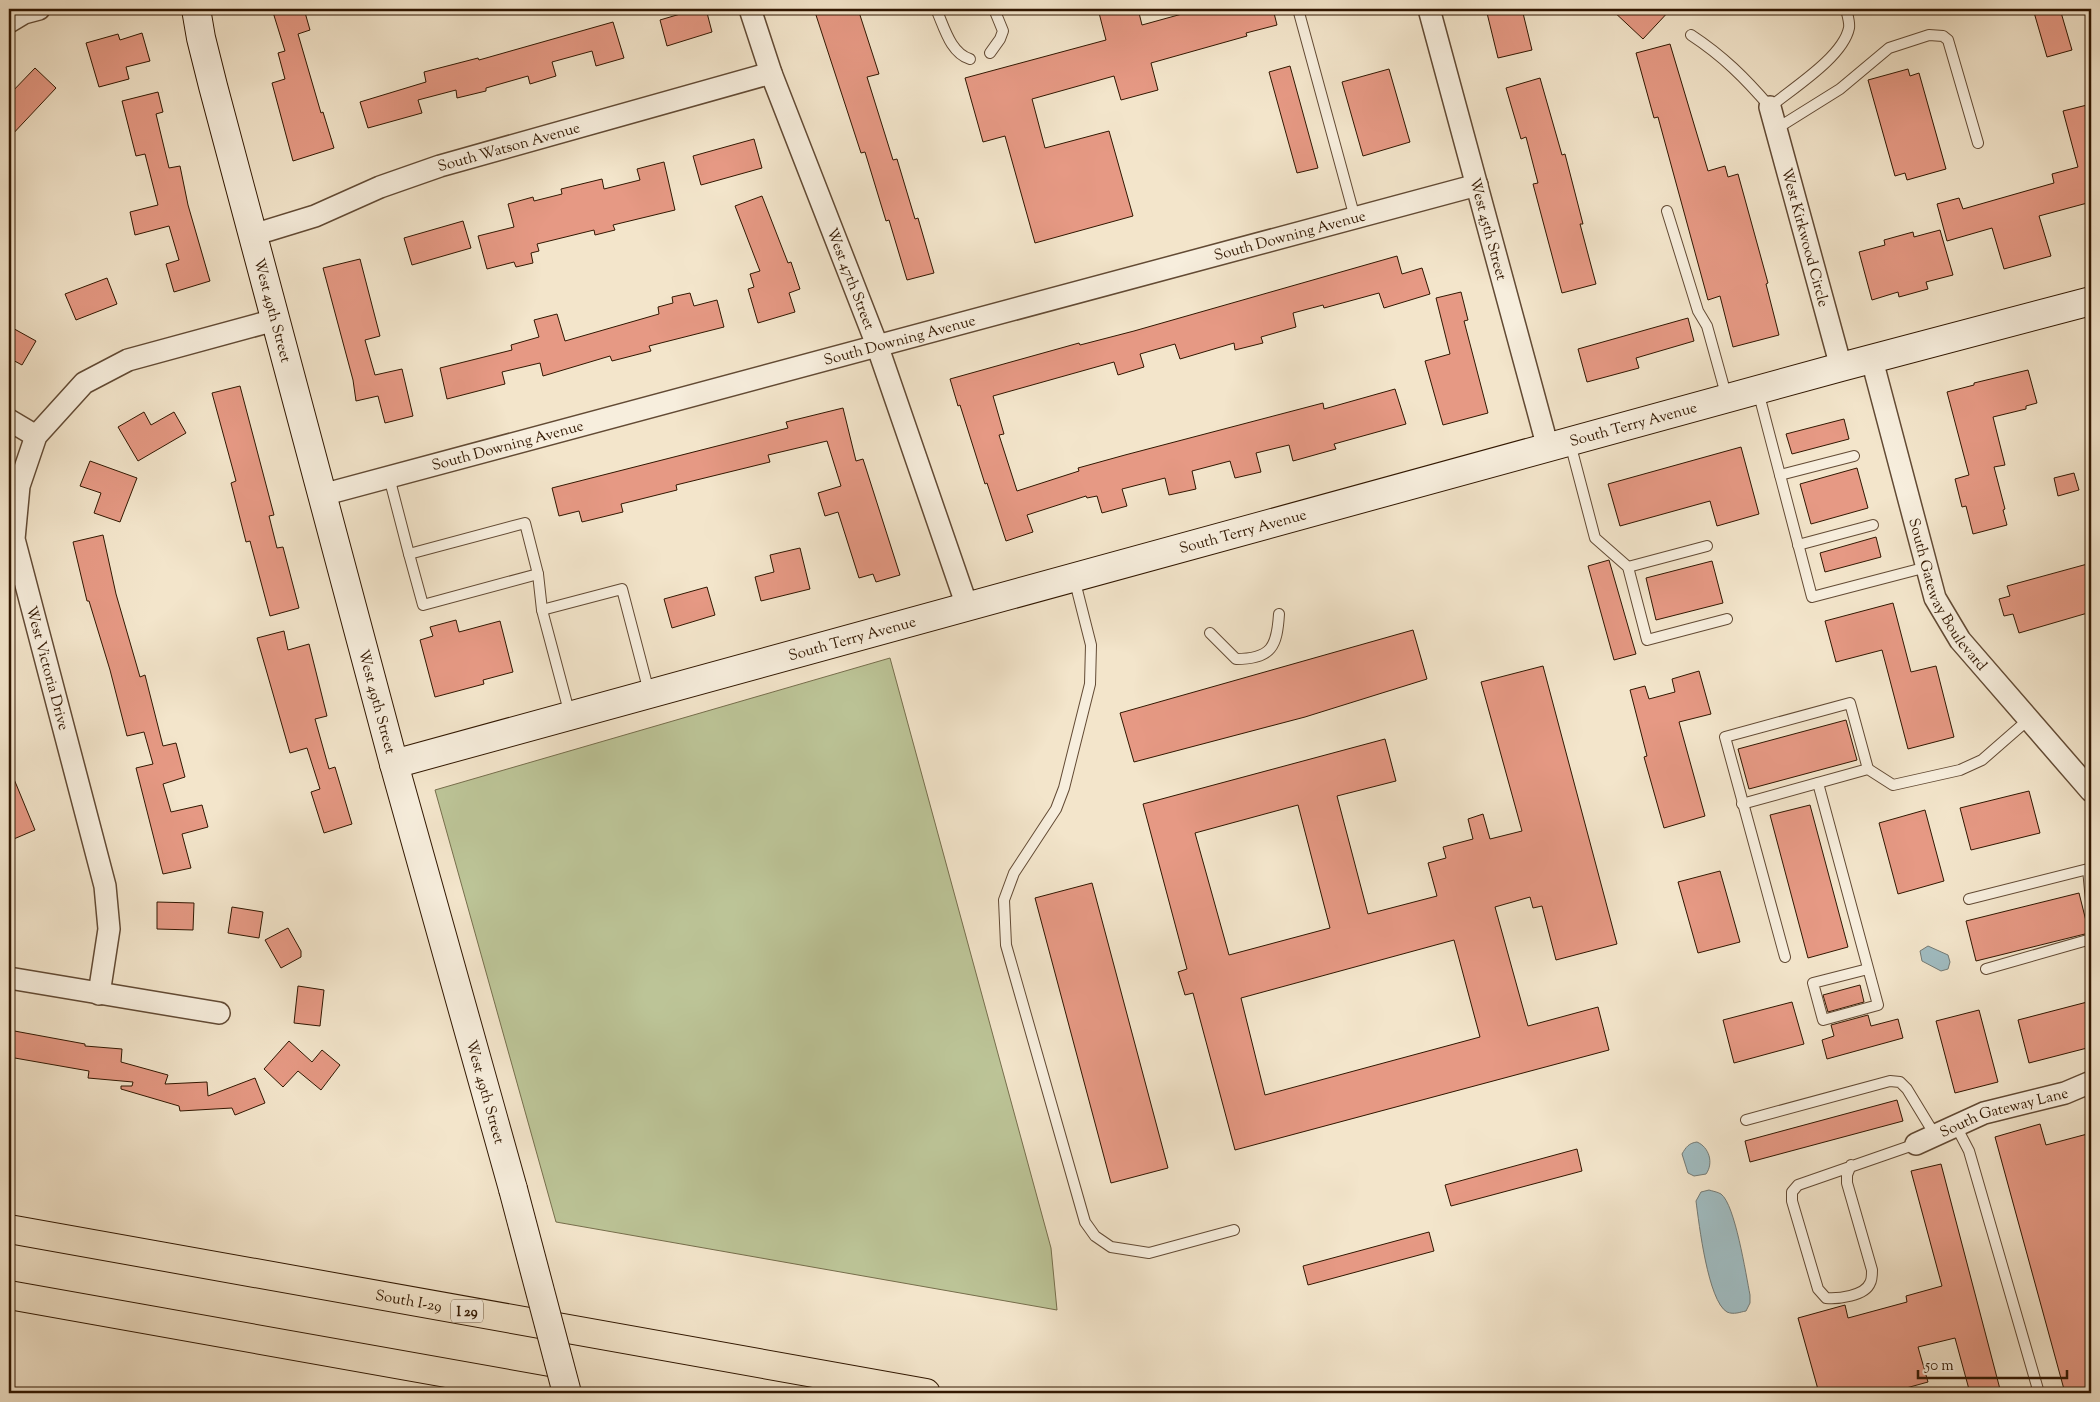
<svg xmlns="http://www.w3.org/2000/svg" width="2100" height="1402" viewBox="0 0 2100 1402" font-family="'Sorts Mill Goudy',serif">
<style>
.green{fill:#bcc497;stroke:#766e4c}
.water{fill:#a0bcc1;stroke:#747a74}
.building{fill:#e69984;stroke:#311701;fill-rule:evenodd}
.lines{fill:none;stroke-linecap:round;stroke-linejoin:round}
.lane-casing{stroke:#624a34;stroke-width:12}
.street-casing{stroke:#624a34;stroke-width:24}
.secondary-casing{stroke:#311701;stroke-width:30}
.highway-casing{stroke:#311701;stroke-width:30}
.lane{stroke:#f7eedd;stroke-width:10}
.street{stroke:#f7eedd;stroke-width:21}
.secondary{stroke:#f7eedd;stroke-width:28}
.highway{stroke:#f3e5cb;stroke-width:28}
.secondary-bridge-casing{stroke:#311701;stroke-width:30;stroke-linecap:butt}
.secondary-bridge{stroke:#f7eedd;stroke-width:28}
.labels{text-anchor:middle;stroke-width:5;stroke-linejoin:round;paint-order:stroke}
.shield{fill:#f7eedd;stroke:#6c5843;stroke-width:1}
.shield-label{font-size:14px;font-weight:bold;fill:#311701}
.street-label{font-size:15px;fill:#311701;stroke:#f7eedd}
</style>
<rect width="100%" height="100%" fill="#f3e5cb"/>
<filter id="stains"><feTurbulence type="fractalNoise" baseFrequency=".004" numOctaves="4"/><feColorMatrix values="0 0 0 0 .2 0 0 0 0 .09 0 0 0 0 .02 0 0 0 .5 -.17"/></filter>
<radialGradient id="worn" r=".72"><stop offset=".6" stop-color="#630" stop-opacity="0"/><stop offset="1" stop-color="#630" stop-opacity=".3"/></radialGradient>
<polygon class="green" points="890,658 1051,1248 1057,1310 556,1222 435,790"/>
<g class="water">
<polygon points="1928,946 1948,955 1950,962 1948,969 1941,971 1922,961 1920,951"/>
<path d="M1697,1142c12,5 17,21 9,32l-12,2 -6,-3 -6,-19c4,-7 7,-11 15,-12z"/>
<path d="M1709,1190c3,1 9,2 12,4 14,10 25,81 29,101v8l-4,8c-6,1 -12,4 -19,1 -19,-11 -28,-88 -31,-111l5,-9z"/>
</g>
<g class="building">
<polygon points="272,9 304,9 310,30 298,34 321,113 323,112 334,148 293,161 272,83 285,79 278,53 285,51"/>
<polygon points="697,9 706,9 712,32 667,46 660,20"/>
<polygon points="814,9 858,9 879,74 867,77 893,160 897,159 915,219 918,218 934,273 907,280 889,220 886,221 865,152 861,153"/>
<polygon points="1098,9 1138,9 1142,25 1200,9 1273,9 1277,25 1246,33 1247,36 1151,63 1158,90 1121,100 1114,76 1032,99 1045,148 1109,131 1133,216 1035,243 1005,136 983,142 965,78 1106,40"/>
<polygon points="1486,9 1522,9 1532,50 1498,58"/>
<polygon points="1611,9 1671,9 1643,39"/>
<polygon points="2033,9 2060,9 2072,50 2047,57"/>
<polygon points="613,22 624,58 596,66 592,51 552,62 556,76 530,84 528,76 486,88 486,91 457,98 456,90 418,100 422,113 368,128 360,102 426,82 424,72 478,58 479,60"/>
<polygon points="142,33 150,61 126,67 129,79 99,87 86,43 118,34 120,40"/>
<polygon points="1670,44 1708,171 1725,166 1728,177 1738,174 1768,283 1766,284 1779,335 1733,347 1720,296 1708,300 1658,117 1654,118 1636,53"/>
<polygon points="1290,66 1318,168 1297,173 1269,72"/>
<polygon points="35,68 56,88 9,138 9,95"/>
<polygon points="1389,69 1410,142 1363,156 1342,82"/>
<polygon points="1908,69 1910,76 1919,73 1946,169 1907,180 1905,173 1895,176 1868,80"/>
<polygon points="1540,78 1562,155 1565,154 1583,224 1580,224 1596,284 1562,293 1533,184 1538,183 1526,137 1521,139 1506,88"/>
<polygon points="158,92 163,112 156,114 169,168 180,166 188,205 210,281 174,292 166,264 179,260 169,226 135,235 130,212 158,205 145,154 136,156 122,101"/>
<polygon points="2087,105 2091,123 2091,202 2039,216 2051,256 2004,269 1992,228 1947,241 1937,204 1959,198 1963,209 2054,183 2052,174 2078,167 2063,111"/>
<polygon points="754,139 762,168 701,185 693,156"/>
<polygon points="664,162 675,210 613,225 615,230 595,235 594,230 537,244 539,251 531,253 533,263 516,267 514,262 487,269 478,236 514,227 508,204 533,197 534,201 562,194 561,189 602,179 604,189 640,180 637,169"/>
<polygon points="762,196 788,263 791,262 800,289 789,293 795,312 758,323 748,289 754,287 750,274 760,271 735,206"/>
<polygon points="463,221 471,248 412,265 404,238"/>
<polygon points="1940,230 1953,275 1926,282 1928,289 1899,297 1898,292 1872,300 1859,252 1885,245 1884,240 1913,232 1914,237"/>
<polygon points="1397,256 1402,274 1422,268 1430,294 1384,308 1379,293 1324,308 1323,305 1293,313 1296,327 1261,337 1263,343 1235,350 1234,343 1180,359 1175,344 1140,354 1144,367 1118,375 1114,362 993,396 1004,434 999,435 1017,491 1079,471 1078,468 1125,455 1323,403 1324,409 1395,389 1406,424 1334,444 1336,449 1293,461 1289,445 1256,453 1261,472 1235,478 1230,461 1192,471 1196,489 1169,495 1165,478 1122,489 1127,506 1102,513 1097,496 1087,498 1086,496 1027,515 1033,532 1006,541 987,483 985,484 960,405 958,406 950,379 1079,343 1080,345 1134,331"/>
<polygon points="360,259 380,336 365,340 375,375 402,369 413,416 385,423 378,396 356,401 353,380 323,268"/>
<polygon points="107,278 117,304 76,320 65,294"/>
<polygon points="1461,292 1468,320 1464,321 1488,413 1443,425 1425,361 1450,354 1436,298"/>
<polygon points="690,293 694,306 717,300 724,327 649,346 651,351 612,361 610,356 543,376 540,363 502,372 505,384 447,399 440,368 512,350 511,345 539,337 534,320 557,314 565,341 659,314 658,307 673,303 672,297"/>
<polygon points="1688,318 1694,341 1636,358 1639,368 1587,382 1578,349"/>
<polygon points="9,326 36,341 22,365 9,358"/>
<polygon points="2028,370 2037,403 2026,406 2026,409 1993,417 2005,465 1994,467 2005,509 2003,510 2007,525 1973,534 1966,506 1962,507 1955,479 1969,475 1947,392 1974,385 1974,383"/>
<polygon points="240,386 274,515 269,516 277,548 283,547 299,608 270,616 250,541 246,542 231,483 236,481 212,393"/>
<polygon points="843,408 856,461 863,459 900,575 876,582 873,574 859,578 838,512 825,516 818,493 841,486 827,441 768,455 770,462 676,485 677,490 621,504 623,512 582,522 579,511 559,516 552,488 788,428 786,422"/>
<polygon points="144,412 151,425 174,412 186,433 138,461 118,427"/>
<polygon points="1844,419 1849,439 1792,454 1786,434"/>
<polygon points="1741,447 1759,514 1717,526 1710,501 1620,526 1608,484"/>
<polygon points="90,461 137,478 120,522 94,513 101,493 80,486"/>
<polygon points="1857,468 1868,508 1811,524 1800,484"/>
<polygon points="2074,473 2079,490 2058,496 2054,478"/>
<polygon points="103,535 116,594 140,677 145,675 163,746 176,743 185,777 163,784 171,812 202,805 208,827 182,834 191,868 163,874 136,768 153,764 144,732 127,736 110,670 89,601 87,601 73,542"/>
<polygon points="1876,537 1881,557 1825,572 1820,553"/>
<polygon points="800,548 810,589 761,601 755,577 774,572 770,555"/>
<polygon points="1609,560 1636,654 1614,660 1588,566"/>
<polygon points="1712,561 1723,603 1656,620 1646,578"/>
<polygon points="2091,563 2091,612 2019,633 2013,614 2004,616 1999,599 2010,596 2007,586"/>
<polygon points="707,587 715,615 672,628 664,599"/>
<polygon points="1893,603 1911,672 1936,666 1954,737 1908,749 1882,650 1836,662 1825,621"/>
<polygon points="456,620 459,632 500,621 513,672 483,680 484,684 435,697 420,640 433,636 430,627"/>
<polygon points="1413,630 1427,679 1305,717 1134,762 1120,713"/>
<polygon points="284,631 288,650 309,644 327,716 315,719 329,769 335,767 352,824 324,833 311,792 320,789 307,748 290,753 257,638"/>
<path d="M1543,666l74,278 -61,16 -14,-54 -9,2 -3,-11 -35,10 33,119 70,-19 11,43 -374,100 -42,-157 -8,2 -7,-23 9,-3 -44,-165 242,-65 11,42 -59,15 31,118 69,-18 -9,-33 18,-5 -3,-11 30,-8 -5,-20 15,-5 7,25 32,-8 -41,-149zM1298,805l32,123 -101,27 -34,-122zM1454,940l26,97 -215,58 -24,-97z"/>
<polygon points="1699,671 1711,714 1679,722 1705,816 1664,828 1644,757 1647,756 1630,690 1645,686 1649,699 1675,692 1672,679"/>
<polygon points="1846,720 1857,760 1749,789 1738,749"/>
<polygon points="9,767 35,830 9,841"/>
<polygon points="2029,791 2040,833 1971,850 1960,808"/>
<polygon points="1810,805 1848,947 1808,958 1770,815"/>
<polygon points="1925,810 1944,881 1898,894 1879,823"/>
<polygon points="1720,871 1740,942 1698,953 1678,882"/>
<polygon points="1092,883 1168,1168 1111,1183 1035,898"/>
<polygon points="2079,893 2089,933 1976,961 1966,921"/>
<polygon points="157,902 194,903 193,930 157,929"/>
<polygon points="232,907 263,912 259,938 228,933"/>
<polygon points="288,928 301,951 301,957 281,968 265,940"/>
<polygon points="1860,985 1864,1002 1828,1012 1823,995"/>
<polygon points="298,986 324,990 320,1026 294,1023"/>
<polygon points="2091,1001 2091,1047 2029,1063 2018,1020"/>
<polygon points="1792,1002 1804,1044 1734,1063 1723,1020"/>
<polygon points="1979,1010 1998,1082 1955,1093 1936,1021"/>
<polygon points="1868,1015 1871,1026 1898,1019 1903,1038 1827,1059 1822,1040 1834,1036 1831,1025"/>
<polygon points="9,1030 85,1044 85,1046 122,1049 121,1062 168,1075 165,1084 207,1082 208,1096 255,1078 265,1103 235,1115 232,1108 180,1111 179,1106 121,1089 121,1086 132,1086 133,1082 88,1078 89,1071 9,1057"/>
<polygon points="289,1041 312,1062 322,1050 340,1065 321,1090 298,1071 283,1087 264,1069"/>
<polygon points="1897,1100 1903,1121 1750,1162 1745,1141"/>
<polygon points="2040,1124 2046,1145 2091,1133 2091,1295 2087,1296 2091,1312 2091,1393 2065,1393 1995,1137"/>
<polygon points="1577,1149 1582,1171 1451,1206 1445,1185"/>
<polygon points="1941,1164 2001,1393 1970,1393 1955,1338 1918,1347 1928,1382 1888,1393 1819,1393 1798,1318 1845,1305 1848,1318 1907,1302 1906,1296 1942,1286 1911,1171"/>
<polygon points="1429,1232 1434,1251 1308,1285 1303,1266"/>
</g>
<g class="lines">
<g class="lane-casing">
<g id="lane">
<path d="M936,9c8,17 14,44 34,50"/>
<polyline points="1298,9 1355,218"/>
<path d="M1691,35c32,21 54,43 79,72 23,-19 73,-50 79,-79 1,-6 -2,-14 -3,-19"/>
<polyline points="990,53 1000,39 1003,31 994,9"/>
<polyline points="1776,129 1840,89 1889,48 1929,35 1943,36 1948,40 1978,143"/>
<polyline points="1667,211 1698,311 1707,326 1727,398"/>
<polyline points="1758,391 1812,597 1927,567"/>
<polyline points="1570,443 1595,538 1628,567 1647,640 1727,619"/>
<polyline points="1780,475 1854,456"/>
<polyline points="389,477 409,554 525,523 538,574 542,610"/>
<polyline points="1798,545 1873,525"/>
<polyline points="409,554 423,605 538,574"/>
<polyline points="1628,567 1707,546"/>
<polyline points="1074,578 1091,645 1090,684 1064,788 1056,809 1014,873 1004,900 1006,945 1085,1222 1095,1236 1111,1247 1149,1253 1234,1230"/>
<path d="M1210,633l26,26c36,0 41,-13 43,-45"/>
<polyline points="570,715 542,610 622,589 649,692"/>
<polyline points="1818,783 1878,1005 1823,1020 1813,983 1868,969"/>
<polyline points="1742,804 1868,769 1893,785 1960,770 1982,760 2029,719"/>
<polyline points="2091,867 2088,869 2091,901"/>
<polyline points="1969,899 2088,869"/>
<polyline points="1785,957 1725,737 1850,703 1868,769"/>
<polyline points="1986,969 2091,939"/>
<polyline points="1746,1120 1890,1081 1900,1082 1907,1089 1935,1135"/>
<polyline points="1956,1126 1969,1151 2039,1393"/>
<path d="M1851,1165l-4,10v8l25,87c0,4 0,10 -2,13 -5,13 -32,16 -44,15l-8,-9 -26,-88v-9l6,-7 118,-41"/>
</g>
</g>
<g class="street-casing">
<g id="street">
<path id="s1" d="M750,9l21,64 106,272 90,261"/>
<path id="s2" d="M1429,9l119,439"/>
<polyline points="9,22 24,13 39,9"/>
<path id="s3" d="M1770,107l71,260"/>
<path id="s4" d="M253,235l62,-19 65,-29 60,-21 331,-93"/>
<path id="s5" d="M1872,360l63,238 25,42 131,151"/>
<polyline points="9,420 36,436"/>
<path id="s6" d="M322,495l1155,-310"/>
<polyline points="9,978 219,1013"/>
<polyline points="99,994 109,929 105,886 14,539 19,486 36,436 84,383 128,360 275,320"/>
<path id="s7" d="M1916,1144l68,-31 81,-20 26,-11"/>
</g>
</g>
<g class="secondary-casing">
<g id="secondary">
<path id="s8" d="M196,9l5,29 12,48 181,678 119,425"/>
<path id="s9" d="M394,764l1447,-397 250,-66"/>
</g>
</g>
<g class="highway-casing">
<g id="highway">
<path id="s10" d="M9,1229l917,164"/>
<polyline points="9,1295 559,1393"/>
</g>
</g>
<use href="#lane" class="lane"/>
<use href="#street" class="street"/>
<use href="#secondary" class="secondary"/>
<use href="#highway" class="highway"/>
<g class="secondary-bridge-casing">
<polyline id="secondary-bridge" points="513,1189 567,1393"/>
</g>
<use href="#secondary-bridge" class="secondary-bridge"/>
</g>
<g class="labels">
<rect class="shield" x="451" y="1299.5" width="32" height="23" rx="4"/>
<g class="shield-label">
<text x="467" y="1316">I 29</text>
</g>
<g class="street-label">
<text dy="5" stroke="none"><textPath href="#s4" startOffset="271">South Watson Avenue</textPath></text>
<text dy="5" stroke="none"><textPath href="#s2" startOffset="228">West 45th Street</textPath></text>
<text dy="5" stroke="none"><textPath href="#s6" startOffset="1002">South Downing Avenue</textPath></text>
<text dy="5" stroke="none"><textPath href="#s3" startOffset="135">West Kirkwood Circle</textPath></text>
<text dy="5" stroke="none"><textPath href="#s1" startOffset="288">West 47th Street</textPath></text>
<text dy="5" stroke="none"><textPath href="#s8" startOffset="311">West 49th Street</textPath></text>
<text dy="5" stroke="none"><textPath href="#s6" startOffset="598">South Downing Avenue</textPath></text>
<text dy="5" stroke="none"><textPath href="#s9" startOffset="1285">South Terry Avenue</textPath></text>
<text dy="5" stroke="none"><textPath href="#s6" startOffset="192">South Downing Avenue</textPath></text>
<text dy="5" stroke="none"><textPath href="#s9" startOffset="880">South Terry Avenue</textPath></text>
<text dy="5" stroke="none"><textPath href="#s5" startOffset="248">South Gateway Boulevard</textPath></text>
<text dy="5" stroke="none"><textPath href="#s9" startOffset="475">South Terry Avenue</textPath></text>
<text transform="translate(48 668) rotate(75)" y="5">West Victoria Drive</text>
<text dy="5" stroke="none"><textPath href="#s8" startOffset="716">West 49th Street</textPath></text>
<text dy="5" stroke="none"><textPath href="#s8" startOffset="1121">West 49th Street</textPath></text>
<text dy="5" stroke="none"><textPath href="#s7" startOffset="94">South Gateway Lane</textPath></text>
<text dy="5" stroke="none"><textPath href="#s10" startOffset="406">South I-29</textPath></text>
</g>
</g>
<rect width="2100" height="1402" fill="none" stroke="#f3e5cb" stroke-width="30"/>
<rect x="10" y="10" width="2080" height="1382" fill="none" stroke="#311701" stroke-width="2.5"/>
<rect x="15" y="15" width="2070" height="1372" fill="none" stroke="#311701"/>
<path d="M1918 1370v8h149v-8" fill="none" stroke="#311701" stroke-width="2.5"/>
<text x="1925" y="1370" font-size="15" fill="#311701" stroke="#f7eedd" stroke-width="4" paint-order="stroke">50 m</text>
<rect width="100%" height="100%" filter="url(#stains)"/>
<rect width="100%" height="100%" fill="url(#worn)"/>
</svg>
